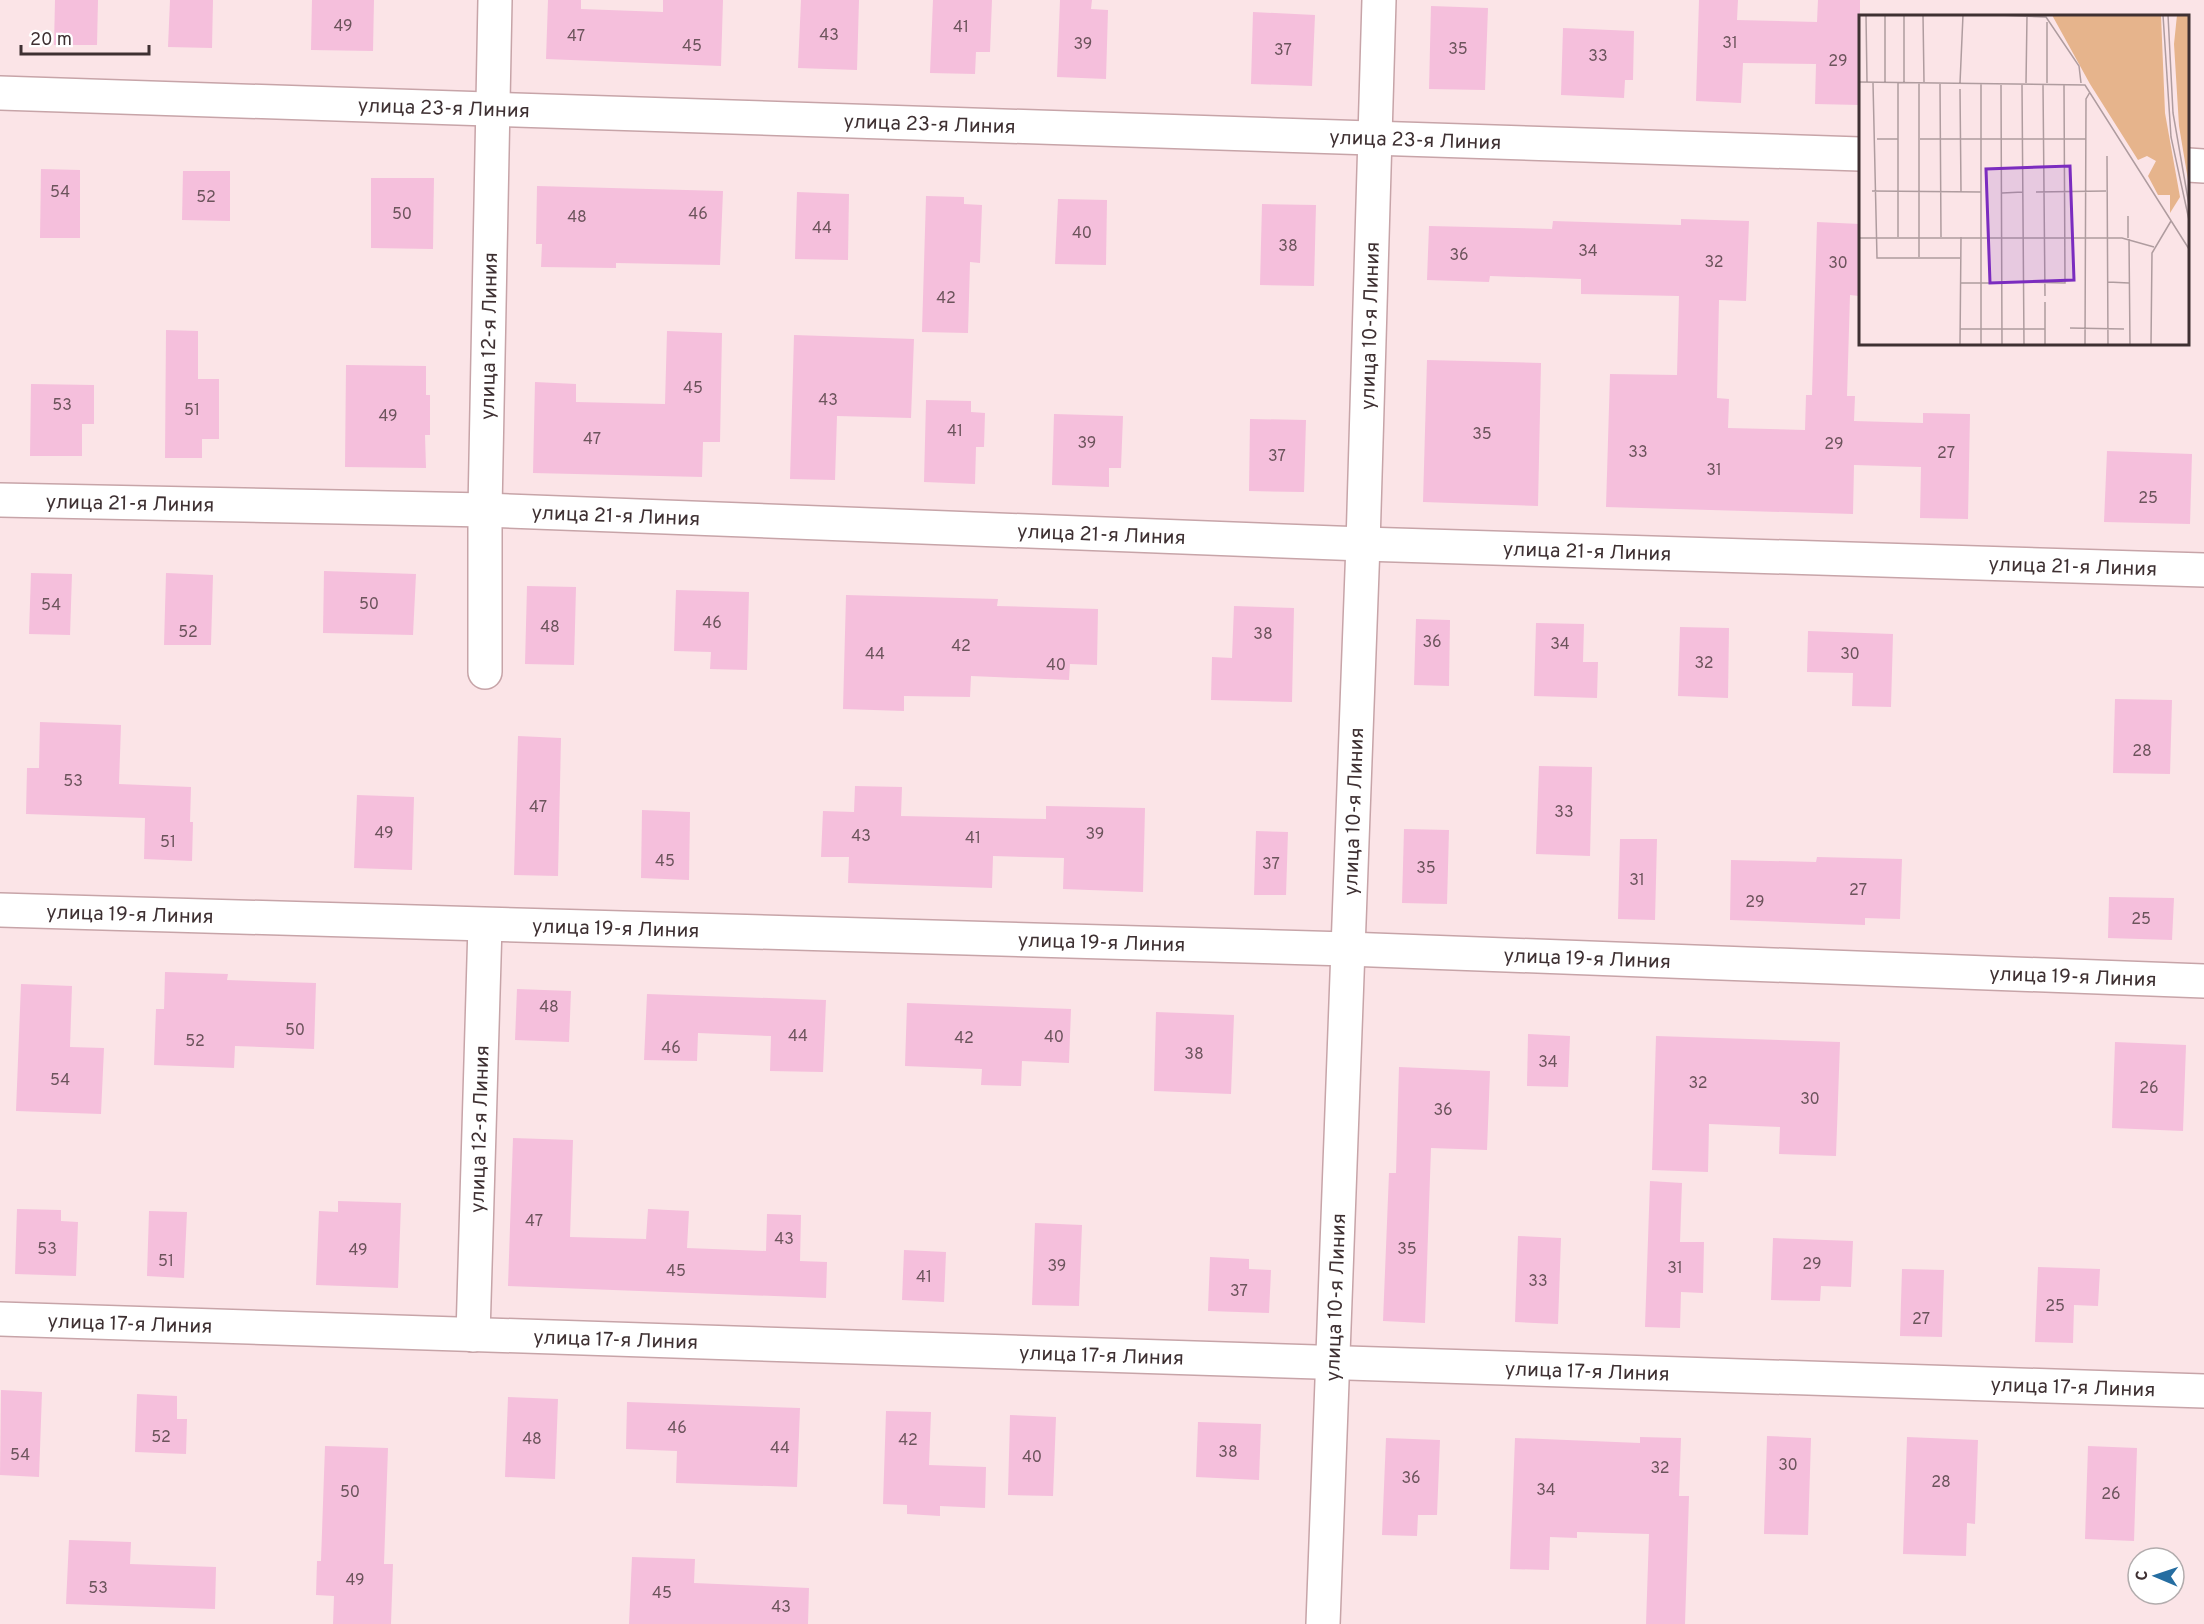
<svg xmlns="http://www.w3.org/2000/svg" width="2204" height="1624" viewBox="0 0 2204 1624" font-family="Overpass,sans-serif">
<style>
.building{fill:#f5bfdc}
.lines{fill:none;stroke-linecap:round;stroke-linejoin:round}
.minor-casing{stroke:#c7a4a8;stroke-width:36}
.minor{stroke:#fff;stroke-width:33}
.labels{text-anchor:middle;stroke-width:4.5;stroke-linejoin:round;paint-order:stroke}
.number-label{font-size:16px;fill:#6c545c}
.street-label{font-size:20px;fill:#3e3032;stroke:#fff}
.inset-road{fill:none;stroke:#af9c9f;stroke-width:1.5}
.view{fill:#7b2cbf;fill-opacity:0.15;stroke:#7b2cbf;stroke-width:3}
.inset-edge{fill:none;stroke:#3e3032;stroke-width:3}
</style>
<rect width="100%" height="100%" fill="#fbe4e7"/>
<g class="building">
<polygon points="55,0 98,0 97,45 54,45"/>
<polygon points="170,0 213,0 212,48 168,47"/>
<polygon points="312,0 374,0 373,51 311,50"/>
<polygon points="548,0 581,0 581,9 663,12 663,0 723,0 721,66 546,59"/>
<polygon points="801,0 859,0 857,70 798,68"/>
<polygon points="933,0 992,0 990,52 976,52 975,74 930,73"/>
<polygon points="1060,0 1092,0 1091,9 1108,10 1106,79 1057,77"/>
<polygon points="1699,0 1738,0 1737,20 1817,22 1818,0 1860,0 1860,105 1815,104 1816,64 1743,63 1741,103 1696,101"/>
<polygon points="1431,6 1488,8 1485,90 1429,89"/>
<polygon points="1253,12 1315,15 1312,86 1251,84"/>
<polygon points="1563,28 1634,31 1633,80 1625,80 1624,98 1561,95"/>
<polygon points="41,169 80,170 80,238 40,238"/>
<polygon points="183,171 230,171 230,221 182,220"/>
<polygon points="371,178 434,178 433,249 371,248"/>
<polygon points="537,186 723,191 720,265 616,263 616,268 541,267 542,244 536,244"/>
<polygon points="797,192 849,194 848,260 795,259"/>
<polygon points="926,196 964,197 964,204 982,205 980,263 970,262 968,333 922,332"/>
<polygon points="1058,199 1107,200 1106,265 1055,264"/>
<polygon points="1262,204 1316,205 1314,286 1260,285"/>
<polygon points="1681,219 1749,221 1746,301 1719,300 1717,398 1729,399 1728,428 1805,430 1806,395 1812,395 1817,222 1860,224 1859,296 1850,295 1847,396 1855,396 1854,421 1923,423 1923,413 1970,414 1968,519 1920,518 1921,467 1854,465 1853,514 1606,507 1610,374 1677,375 1679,296 1581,294 1581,279 1490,276 1489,282 1427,280 1429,226 1552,229 1553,221 1681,225"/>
<polygon points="166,330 198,331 198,379 219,379 219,439 202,439 202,458 165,458"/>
<polygon points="667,331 722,333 720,442 703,442 702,477 533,473 535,382 576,384 576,402 665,404"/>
<polygon points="794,335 914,339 911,418 837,416 835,480 790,479"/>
<polygon points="1427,360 1541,363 1538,506 1423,502"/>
<polygon points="346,365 426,366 426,395 430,395 430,435 425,435 426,468 345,467"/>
<polygon points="31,384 94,385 94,424 82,424 82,456 30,456"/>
<polygon points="926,400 971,401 971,412 985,413 984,447 976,447 975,484 924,482"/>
<polygon points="1054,414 1123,416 1121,468 1109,468 1109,487 1052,485"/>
<polygon points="1250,419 1306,420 1304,492 1249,491"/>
<polygon points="2107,451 2192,454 2190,524 2104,522"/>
<polygon points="324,571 416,574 413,635 323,633"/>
<polygon points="31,573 72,574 70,635 29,634"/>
<polygon points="166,573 213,575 211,645 164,645"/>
<polygon points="527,586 576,587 574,665 525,664"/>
<polygon points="676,590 749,592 747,670 710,669 711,652 674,651"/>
<polygon points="846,595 998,599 997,606 1098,609 1097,665 1070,664 1069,680 971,676 970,697 904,696 904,711 843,709"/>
<polygon points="1234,606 1294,608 1292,702 1211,700 1212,657 1232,658"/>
<polygon points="1416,619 1450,620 1449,686 1414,685"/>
<polygon points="1536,623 1584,624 1583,662 1598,662 1597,698 1534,696"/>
<polygon points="1680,627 1729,628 1728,698 1678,696"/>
<polygon points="1808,631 1893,634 1891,707 1852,706 1853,673 1807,672"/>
<polygon points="2115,699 2172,700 2170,774 2113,773"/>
<polygon points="40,722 121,725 119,784 191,787 190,822 193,822 192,861 144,859 145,818 26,814 27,768 39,768"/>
<polygon points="518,736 561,738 558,876 514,875"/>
<polygon points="1539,766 1592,767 1590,856 1536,854"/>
<polygon points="855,786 902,787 901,816 1046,819 1046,806 1145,808 1143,892 1063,889 1064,858 993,856 992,888 848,883 849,857 821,857 823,811 854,812"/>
<polygon points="357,795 414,797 412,870 354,868"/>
<polygon points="642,810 690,812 689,880 641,878"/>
<polygon points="1404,829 1449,830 1447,904 1402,903"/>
<polygon points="1256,831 1288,832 1286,895 1254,895"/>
<polygon points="1620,839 1657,839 1655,920 1618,919"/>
<polygon points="1817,857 1902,859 1900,919 1865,918 1865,925 1730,920 1731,860 1816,862"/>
<polygon points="2109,897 2174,898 2172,940 2108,938"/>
<polygon points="165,972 228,974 227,980 316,983 314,1049 235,1046 234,1068 154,1065 156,1009 164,1009"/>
<polygon points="21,984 72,986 70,1047 104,1048 101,1114 16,1111"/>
<polygon points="517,989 571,991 569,1042 515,1040"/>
<polygon points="647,994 826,1000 823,1072 770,1071 771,1036 698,1033 697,1061 644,1060"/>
<polygon points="907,1003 1071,1009 1069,1063 1022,1061 1021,1086 981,1085 982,1069 905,1066"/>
<polygon points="1156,1012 1234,1015 1231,1094 1154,1091"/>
<polygon points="1528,1034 1570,1036 1568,1087 1527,1086"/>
<polygon points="1656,1036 1840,1042 1836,1156 1779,1154 1780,1127 1709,1124 1708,1172 1652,1170"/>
<polygon points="2115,1042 2186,1045 2183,1131 2112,1128"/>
<polygon points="1399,1067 1490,1071 1487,1150 1431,1148 1425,1323 1383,1321 1389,1173 1396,1173"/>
<polygon points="513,1138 573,1140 570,1237 646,1239 648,1209 689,1211 687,1248 766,1251 767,1214 801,1215 800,1261 827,1262 826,1298 508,1286"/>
<polygon points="1650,1181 1682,1183 1680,1242 1704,1242 1703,1293 1681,1292 1680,1328 1645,1327"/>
<polygon points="338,1201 401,1203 398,1288 316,1285 319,1211 338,1212"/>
<polygon points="17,1209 61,1210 61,1221 78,1222 76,1276 15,1274"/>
<polygon points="149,1211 187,1212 184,1278 147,1276"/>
<polygon points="1035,1223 1082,1225 1079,1306 1032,1305"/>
<polygon points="1518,1236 1561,1238 1558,1324 1515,1322"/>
<polygon points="1773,1238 1853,1241 1851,1287 1821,1286 1820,1301 1771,1300"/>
<polygon points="904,1250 946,1252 944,1302 902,1300"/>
<polygon points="1210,1257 1249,1259 1249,1269 1271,1270 1269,1313 1208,1311"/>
<polygon points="2038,1267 2100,1269 2098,1306 2074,1305 2073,1343 2035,1342"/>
<polygon points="1902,1269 1944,1270 1942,1337 1900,1336"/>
<polygon points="1,1390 42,1392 39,1477 0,1475"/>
<polygon points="137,1394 177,1396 177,1419 187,1419 186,1454 135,1452"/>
<polygon points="508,1397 558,1399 555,1479 505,1477"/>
<polygon points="627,1402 800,1408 797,1487 676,1483 677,1451 626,1449"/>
<polygon points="886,1411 931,1412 929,1465 986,1467 985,1508 940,1506 940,1516 907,1514 907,1505 883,1504"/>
<polygon points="1010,1415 1056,1417 1053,1496 1008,1495"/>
<polygon points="1198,1422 1261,1424 1259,1480 1196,1477"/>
<polygon points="1767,1436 1811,1438 1808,1535 1764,1534"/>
<polygon points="1640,1437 1681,1438 1679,1496 1689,1496 1685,1624 1646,1624 1649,1534 1577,1532 1577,1538 1550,1537 1549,1570 1510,1569 1515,1438 1640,1443"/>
<polygon points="1907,1437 1978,1440 1975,1524 1967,1523 1966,1556 1903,1554"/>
<polygon points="1386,1438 1440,1440 1437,1515 1418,1515 1417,1536 1382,1535"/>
<polygon points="325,1446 388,1448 384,1564 393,1564 391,1624 333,1624 334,1596 316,1595 317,1561 321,1561"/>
<polygon points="2088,1446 2137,1448 2134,1541 2085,1539"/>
<polygon points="69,1540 131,1542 130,1564 216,1567 215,1609 66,1604"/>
<polygon points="632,1557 695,1559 694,1583 809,1588 808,1624 629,1624"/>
</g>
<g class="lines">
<g class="minor-casing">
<g id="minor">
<path id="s1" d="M0,93l1860,61"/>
<polyline points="2188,165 2204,166"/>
<path id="s2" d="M0,500l485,10 878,34 841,26"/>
<path id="s3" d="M485,672v-162l10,-510"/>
<path id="s4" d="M0,910l1347,39 857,32"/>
<path id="s5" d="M0,1319l2204,72"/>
<path id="s6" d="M473,1335l12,-410"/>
<path id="s7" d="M1323,1624l40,-1080 16,-544"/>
</g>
</g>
<use href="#minor" class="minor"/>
</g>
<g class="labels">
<g class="number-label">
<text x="343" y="31">49</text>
<text x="961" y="32">41</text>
<text x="829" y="40">43</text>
<text x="576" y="41">47</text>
<text x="1730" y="48">31</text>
<text x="1083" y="49">39</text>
<text x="692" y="51">45</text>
<text x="1458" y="54">35</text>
<text x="1283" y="55">37</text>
<text x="1598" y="61">33</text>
<text x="1838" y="66">29</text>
<text x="60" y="197">54</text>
<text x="206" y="202">52</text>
<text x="402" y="219">50</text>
<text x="698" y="219">46</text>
<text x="577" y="222">48</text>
<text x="822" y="233">44</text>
<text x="1082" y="238">40</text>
<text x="1288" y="251">38</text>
<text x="1588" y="256">34</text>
<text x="1459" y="260">36</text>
<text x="1714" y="267">32</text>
<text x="1838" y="268">30</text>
<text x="946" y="303">42</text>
<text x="693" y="393">45</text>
<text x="828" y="405">43</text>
<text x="62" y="410">53</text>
<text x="192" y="415">51</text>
<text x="388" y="421">49</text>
<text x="955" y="436">41</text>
<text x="1482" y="439">35</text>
<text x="592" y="444">47</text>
<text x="1087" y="448">39</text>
<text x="1834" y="449">29</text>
<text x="1638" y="457">33</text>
<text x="1946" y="458">27</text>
<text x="1277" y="461">37</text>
<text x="1714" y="475">31</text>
<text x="2148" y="503">25</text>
<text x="369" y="609">50</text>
<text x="51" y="610">54</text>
<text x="712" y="628">46</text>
<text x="550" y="632">48</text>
<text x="188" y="637">52</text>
<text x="1263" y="639">38</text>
<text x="1432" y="647">36</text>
<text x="1560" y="649">34</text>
<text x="961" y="651">42</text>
<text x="875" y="659">44</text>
<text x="1850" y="659">30</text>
<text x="1704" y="668">32</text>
<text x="1056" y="670">40</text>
<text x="2142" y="756">28</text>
<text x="73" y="786">53</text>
<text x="538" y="812">47</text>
<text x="1564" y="817">33</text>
<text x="384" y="838">49</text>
<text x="1095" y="839">39</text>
<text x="861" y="841">43</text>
<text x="973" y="843">41</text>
<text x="168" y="847">51</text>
<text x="665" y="866">45</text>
<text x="1271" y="869">37</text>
<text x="1426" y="873">35</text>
<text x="1637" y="885">31</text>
<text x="1858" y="895">27</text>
<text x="1755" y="907">29</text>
<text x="2141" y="924">25</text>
<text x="549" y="1012">48</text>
<text x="295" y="1035">50</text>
<text x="798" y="1041">44</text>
<text x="1054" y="1042">40</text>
<text x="964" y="1043">42</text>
<text x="195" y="1046">52</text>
<text x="671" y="1053">46</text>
<text x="1194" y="1059">38</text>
<text x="1548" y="1067">34</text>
<text x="60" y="1085">54</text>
<text x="1698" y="1088">32</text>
<text x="2149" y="1093">26</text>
<text x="1810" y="1104">30</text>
<text x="1443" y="1115">36</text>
<text x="534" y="1226">47</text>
<text x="784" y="1244">43</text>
<text x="47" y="1254">53</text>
<text x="1407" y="1254">35</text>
<text x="358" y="1255">49</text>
<text x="166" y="1266">51</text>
<text x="1812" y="1269">29</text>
<text x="1057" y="1271">39</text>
<text x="1675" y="1273">31</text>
<text x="676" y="1276">45</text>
<text x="924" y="1282">41</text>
<text x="1538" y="1286">33</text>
<text x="1239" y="1296">37</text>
<text x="2055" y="1311">25</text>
<text x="1921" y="1324">27</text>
<text x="677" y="1433">46</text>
<text x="161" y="1442">52</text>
<text x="532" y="1444">48</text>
<text x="908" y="1445">42</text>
<text x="780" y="1453">44</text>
<text x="1228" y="1457">38</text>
<text x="20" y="1460">54</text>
<text x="1032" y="1462">40</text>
<text x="1788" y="1470">30</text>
<text x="1660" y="1473">32</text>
<text x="1411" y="1483">36</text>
<text x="1941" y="1487">28</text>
<text x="1546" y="1495">34</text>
<text x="350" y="1497">50</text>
<text x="2111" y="1499">26</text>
<text x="355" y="1585">49</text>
<text x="98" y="1593">53</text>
<text x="662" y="1598">45</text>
<text x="781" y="1612">43</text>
</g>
<g class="street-label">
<text dy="7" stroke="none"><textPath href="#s1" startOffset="444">улица 23-я Линия</textPath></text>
<text dy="7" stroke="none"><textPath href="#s1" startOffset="930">улица 23-я Линия</textPath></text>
<text dy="7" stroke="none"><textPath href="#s1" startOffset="1416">улица 23-я Линия</textPath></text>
<text dy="7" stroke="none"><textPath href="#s7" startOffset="1299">улица 10-я Линия</textPath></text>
<text dy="7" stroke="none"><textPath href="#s3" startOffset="336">улица 12-я Линия</textPath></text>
<text dy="7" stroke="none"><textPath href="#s2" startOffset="130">улица 21-я Линия</textPath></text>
<text dy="7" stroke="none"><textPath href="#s2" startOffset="616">улица 21-я Линия</textPath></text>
<text dy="7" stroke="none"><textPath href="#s2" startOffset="1102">улица 21-я Линия</textPath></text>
<text dy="7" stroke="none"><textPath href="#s2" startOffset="1588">улица 21-я Линия</textPath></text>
<text dy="7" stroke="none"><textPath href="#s2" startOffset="2074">улица 21-я Линия</textPath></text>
<text dy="7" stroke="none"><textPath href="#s7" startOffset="813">улица 10-я Линия</textPath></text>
<text dy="7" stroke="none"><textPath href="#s4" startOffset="130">улица 19-я Линия</textPath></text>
<text dy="7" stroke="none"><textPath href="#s4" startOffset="616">улица 19-я Линия</textPath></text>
<text dy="7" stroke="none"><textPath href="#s4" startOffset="1102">улица 19-я Линия</textPath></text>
<text dy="7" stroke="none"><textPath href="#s4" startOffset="1588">улица 19-я Линия</textPath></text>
<text dy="7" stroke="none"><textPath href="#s4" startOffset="2074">улица 19-я Линия</textPath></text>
<text dy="7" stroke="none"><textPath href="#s6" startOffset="206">улица 12-я Линия</textPath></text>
<text dy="7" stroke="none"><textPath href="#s7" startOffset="327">улица 10-я Линия</textPath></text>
<text dy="7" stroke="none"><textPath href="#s5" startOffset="130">улица 17-я Линия</textPath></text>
<text dy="7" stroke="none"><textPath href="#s5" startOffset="616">улица 17-я Линия</textPath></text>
<text dy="7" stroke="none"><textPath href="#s5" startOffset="1102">улица 17-я Линия</textPath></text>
<text dy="7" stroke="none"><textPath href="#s5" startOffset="1588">улица 17-я Линия</textPath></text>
<text dy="7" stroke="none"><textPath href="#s5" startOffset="2074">улица 17-я Линия</textPath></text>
</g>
</g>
<g transform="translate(1859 15)">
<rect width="330" height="330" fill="#fbe4e7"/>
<path d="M193,0h109l4,98 15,84 -10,16v-18h-12l-10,-19 8,-15 -9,-5 -9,4 -48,-76zM318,0h12v171l-10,-60 -5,-82z" fill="#e6b48c"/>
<path class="inset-road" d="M7,0l1,67M64,0l1,67M140,0l47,2 33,49 2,17M304,0l8,122 18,83M309,0l5,98 16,92M0,67l226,3 104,164M26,67v-67M45,67v-67M14,68l4,175h83M39,68v154M60,68v174M81,68l1,154M101,68l3,-68M122,68v262M167,68l1,-67M188,68v-61M142,70l1,260M163,70l2,260M184,70l2,211M101,74l1,103M18,124h21M61,124h166M248,141l1,189M13,176l109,1M177,177l70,-1M143,178l21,-1M0,223h263l32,9M269,223v-22M270,224l1,106M164,267l42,1 -1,-198M249,267l21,1M101,268h30M186,287v43M211,313l54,1M101,314h85M101,330l1,-108M226,330l1,-246 4,-7M292,330l1,-92 19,-32"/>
<path class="view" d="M211,151l4,114 -84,3 -4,-114z"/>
<rect width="330" height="330" class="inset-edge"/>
</g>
<g transform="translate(2156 1576) rotate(272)"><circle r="28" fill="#ffffff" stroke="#b2acad" stroke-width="1.5"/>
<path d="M0-4.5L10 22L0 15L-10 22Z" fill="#256da1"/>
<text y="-9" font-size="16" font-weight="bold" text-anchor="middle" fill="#3e3032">С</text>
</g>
<path d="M21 45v9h128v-9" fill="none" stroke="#3e3032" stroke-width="3"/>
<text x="30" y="45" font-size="18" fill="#3e3032" stroke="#ffffff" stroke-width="4.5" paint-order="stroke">20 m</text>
</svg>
